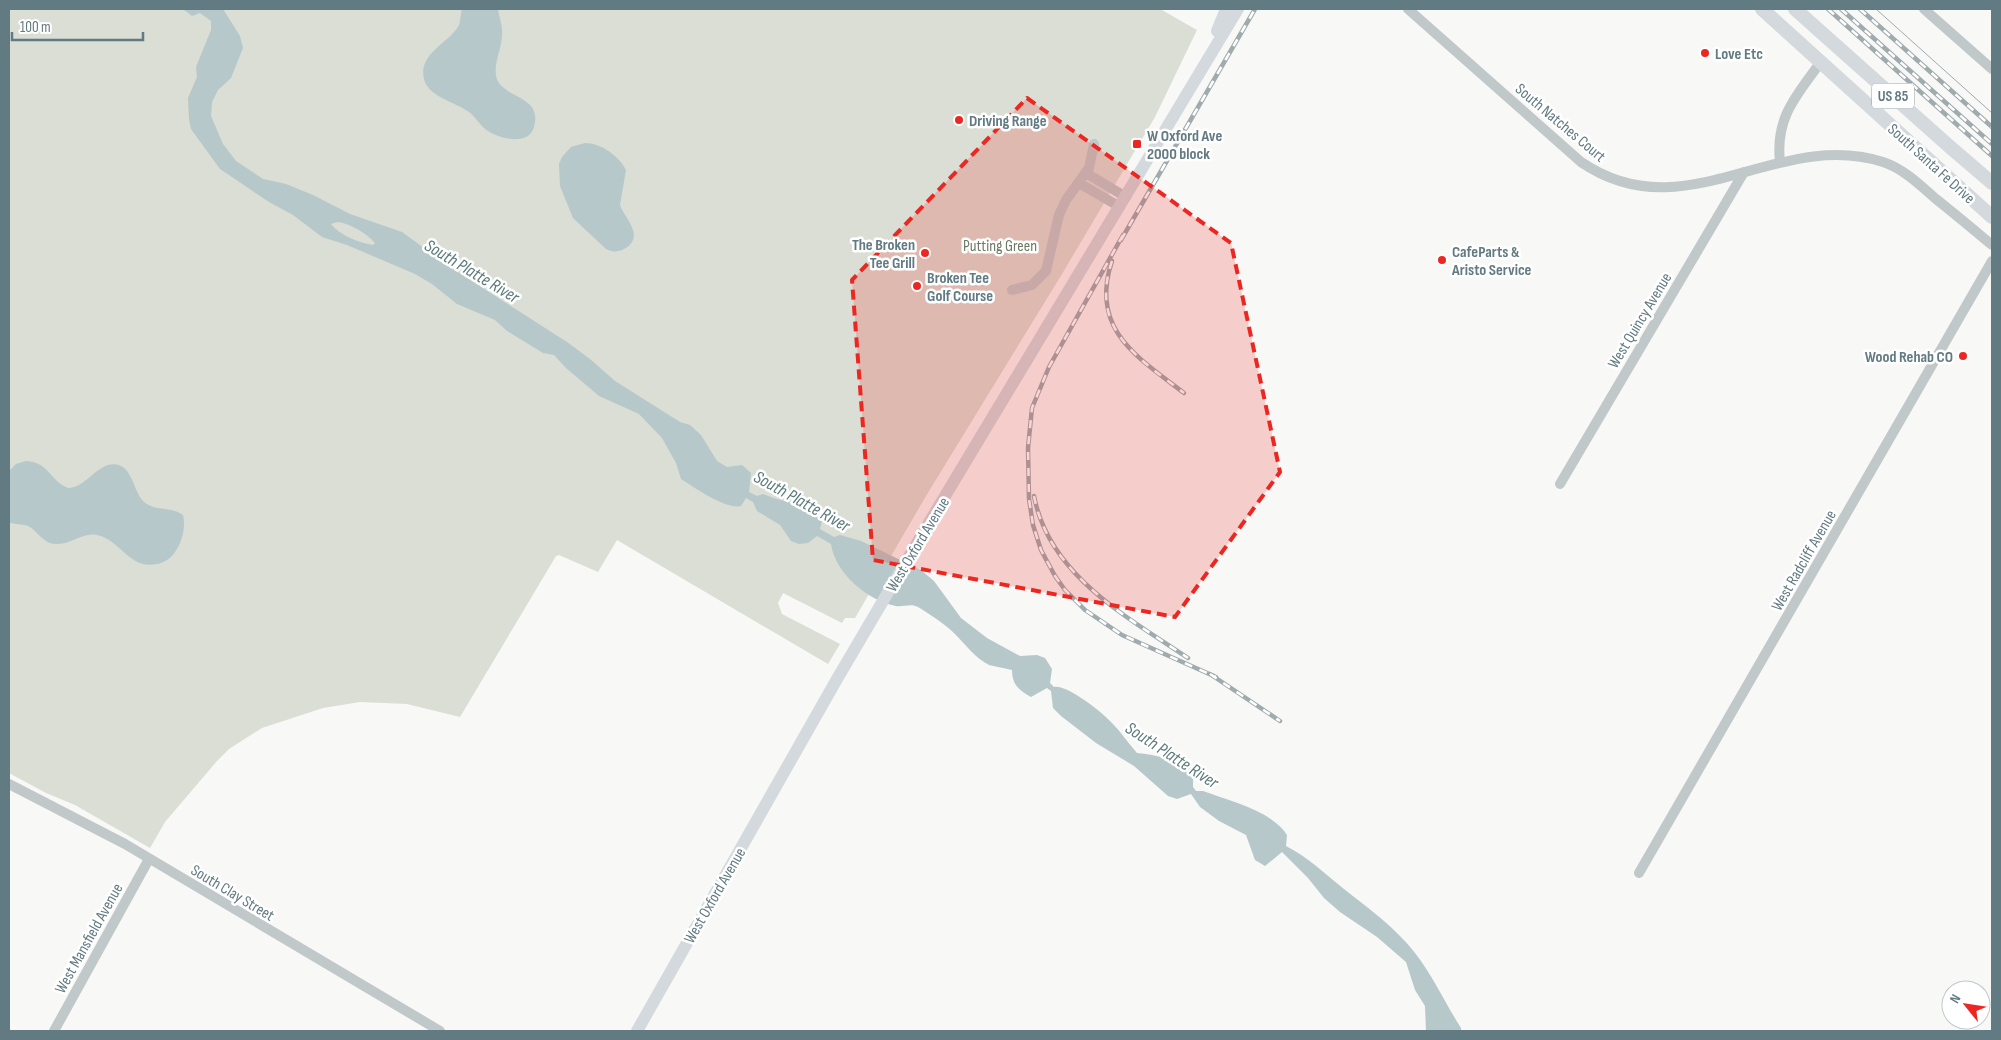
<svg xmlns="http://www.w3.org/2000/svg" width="2001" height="1040" viewBox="0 0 2001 1040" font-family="'Sofia Sans Condensed',sans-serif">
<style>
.green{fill:#daded4}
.water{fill:#b6c8c9;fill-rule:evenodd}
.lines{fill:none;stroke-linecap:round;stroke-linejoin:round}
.minor{stroke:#c1c8ca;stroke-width:10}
.major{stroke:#d3d9dc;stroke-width:12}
.highway{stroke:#d3d9dc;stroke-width:14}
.tram{stroke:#a0abae;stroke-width:1}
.rail-casing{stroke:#a0abae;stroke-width:4.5}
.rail{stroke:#fff;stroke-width:2.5;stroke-dasharray:8;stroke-linecap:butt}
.marked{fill:#ec2722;fill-opacity:0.2;stroke:#ec2722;stroke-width:4;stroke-dasharray:10 6;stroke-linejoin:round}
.poi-dot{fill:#ec2722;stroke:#fff;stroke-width:2}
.labels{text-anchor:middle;stroke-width:5;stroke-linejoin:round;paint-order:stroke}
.shield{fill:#fff;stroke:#91a2a8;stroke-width:1}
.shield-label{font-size:15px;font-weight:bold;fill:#627a82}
.poi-label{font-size:16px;font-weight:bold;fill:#627a82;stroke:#fff;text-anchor:start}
.street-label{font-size:16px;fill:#627a82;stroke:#fff}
.park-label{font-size:16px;fill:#6b7a61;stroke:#fff}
.water-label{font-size:18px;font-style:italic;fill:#5d7b7c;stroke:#fff}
</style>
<rect width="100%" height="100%" fill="#f8f8f6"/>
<polygon class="green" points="9,9 1160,9 1197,30 1155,117 1062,274 926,496 855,618 845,618 842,623 783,593 778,603 782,614 840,644 828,664 617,540 598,572 559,555 556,556 460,717 407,704 360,702 323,708 262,728 229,749 217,761 165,822 150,848 75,805 46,793 9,773"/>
<g class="water">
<path d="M183,9h40l17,27 3,12 -12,30 -13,12 -6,12 -1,14 12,28 13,17 27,18 23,5 27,11 37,19 52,18 51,37 114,73 23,17 25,22 65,41 10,3 11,10 16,26 10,6 15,-2 9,8 -2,19 8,4 6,-2c18,8 46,10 59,27l-2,8 14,8 6,-2 21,6 60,29 13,11 27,37 26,20 33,18 17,-1 8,3 7,11 -2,14 4,4c13,-3 49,26 58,36 9,9 16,20 25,30 19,1 35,8 53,11l3,12v11l3,4h7c26,10 68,19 84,44l-1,11c22,11 39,28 58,43 24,19 52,39 71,64 18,23 30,50 46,75v3h-35l-1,-25 -10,-16 -9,-28 -29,-25 -37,-25 -16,-14 -16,-20 -26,-26 -17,14 -10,-6 -9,-25 -27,-14 -19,-14 -9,-13 -14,5 -9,-3 -34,-30 -38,-23 -35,-27 -8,-8 -2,-17 -4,-3 -16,9c-12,-6 -19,-13 -19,-27 -7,-2 -16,-3 -23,-5 -14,-7 -23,-20 -34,-31 -10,-10 -24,-19 -37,-27 -7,-4 -14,0 -22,-1 -28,-5 -61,-33 -65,-62l-14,-8 -9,7 -9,1 -8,-3 -11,-16 -23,-14 -4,-9 -7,-4 -5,8c-15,4 -47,-19 -60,-27l-5,-16 -14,-25 -23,-24 -40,-18 -33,-28 -12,-13 -11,-2 -36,-22 -12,-11 -38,-16 -25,-20 -17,-10 -68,-29 -25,-8 -29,-22 -24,-13 -49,-33 -29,-40 -2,-10 -1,-21 9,-21 -1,-10 15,-37v-9l-11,-8 -8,3zM338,222c13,2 28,11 37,21l-2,2c-13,-2 -34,-10 -42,-21z"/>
<path d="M462,9h36c1,8 5,17 4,26 0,15 -12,35 -3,48 12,16 43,15 35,44 -5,19 -34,12 -46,4 -8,-5 -12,-14 -19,-19 -13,-10 -41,-15 -45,-33 -6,-25 23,-35 34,-52 3,-5 2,-12 4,-18z"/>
<path d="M585,143c16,0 34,13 41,27l-6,35c4,13 28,33 2,45 -6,2 -10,2 -16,-1l-33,-31 -13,-32 -1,-22 3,-7 9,-10z"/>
<path d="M26,461c23,1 24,20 42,27 17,-1 25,-18 40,-23 24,-6 24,24 35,36 11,11 28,5 40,14 3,12 -1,27 -8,37 -4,6 -11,11 -18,12 -28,6 -36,-24 -60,-29 -15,-3 -26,10 -41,9 -13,0 -18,-13 -28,-18 -6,-2 -13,-2 -19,-3v-52l7,-7z"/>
</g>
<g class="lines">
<g class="minor">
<path d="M1408,9l173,153c104,71 195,-34 302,0 21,7 37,23 53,37 19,15 38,31 56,46"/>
<polyline points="1924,9 1992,69"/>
<path d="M1780,162c-5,-44 16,-66 40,-99"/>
<polyline points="1086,173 1126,197"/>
<polyline points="1079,183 1120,207"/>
<polyline points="1012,290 1032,285 1046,271 1059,215 1066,200 1089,168 1094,144"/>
<polyline points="1560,484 1744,172"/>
<polyline points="9,784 125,844 440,1031"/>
<polyline points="1639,873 1992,261"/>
<polyline points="54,1031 149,859"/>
</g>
<g class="major">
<polyline points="1217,31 1226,9"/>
<polyline points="637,1031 837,679 930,521 1238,9"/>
</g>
<g class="highway">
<polyline points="1762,9 1992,217"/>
<polyline points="1795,9 1950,147 1992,183"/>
</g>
<polyline class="tram" points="1876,9 1992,113"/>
<g class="rail-casing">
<g id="rail">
<polyline points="1828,9 1992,156"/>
<polyline points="1841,9 1992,144"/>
<polyline points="1860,9 1992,127"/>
<polyline points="1123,235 1049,367 1032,408 1028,448 1029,499 1033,525 1041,550 1055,576 1065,590 1085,610 1122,635 1216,677"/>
<polyline points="1121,240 1255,9"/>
<path d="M1112,261c-23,68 25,96 72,132"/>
<path d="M1034,496c15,79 93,121 154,162"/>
<polyline points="1210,674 1280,721"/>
</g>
</g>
<use href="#rail" class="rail"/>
</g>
<path class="marked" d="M1027,98l204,145 49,229 -105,145 -302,-57 -21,-280z"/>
<g class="poi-dot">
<circle cx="1705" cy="53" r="5"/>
<circle cx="959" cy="120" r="5"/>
<rect x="1132" y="139" width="10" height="10" rx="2.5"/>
<circle cx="925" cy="253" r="5"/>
<circle cx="1442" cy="260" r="5"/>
<circle cx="917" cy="286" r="5"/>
<circle cx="1963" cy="356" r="5"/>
</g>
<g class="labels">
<rect class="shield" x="1872" y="83.5" width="42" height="25" rx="4"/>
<g class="shield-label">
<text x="1893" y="101">US 85</text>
</g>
<g class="poi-label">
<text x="1715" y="59">Love Etc</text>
<text x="969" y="126">Driving Range</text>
<text x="1147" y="141">W Oxford Ave<tspan x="1147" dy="18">2000 block</tspan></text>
<text x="915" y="250" text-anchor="end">The Broken<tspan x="915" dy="18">Tee Grill</tspan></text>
<text x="1452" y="257">CafeParts &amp;<tspan x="1452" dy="18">Aristo Service</tspan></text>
<text x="927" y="283">Broken Tee<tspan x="927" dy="18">Golf Course</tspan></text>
<text x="1953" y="362" text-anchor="end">Wood Rehab CO</text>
</g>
<g class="street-label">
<text transform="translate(1561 122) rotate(40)" y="6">South Natches Court</text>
<text transform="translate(1932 163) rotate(42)" y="6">South Santa Fe Drive</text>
<text transform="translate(1639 320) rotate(-59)" y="6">West Quincy Avenue</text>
<text transform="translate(917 544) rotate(-59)" y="6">West Oxford Avenue</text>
<text transform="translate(1803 560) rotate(-60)" y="6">West Radcliff Avenue</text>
<text transform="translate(233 892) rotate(31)" y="6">South Clay Street</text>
<text transform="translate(714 895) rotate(-60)" y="6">West Oxford Avenue</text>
<text transform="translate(88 938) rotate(-61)" y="6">West Mansfield Avenue</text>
</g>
<g class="park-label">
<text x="1000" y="251">Putting Green</text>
</g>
<g class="water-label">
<text transform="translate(472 271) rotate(31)" y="6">South Platte River</text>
<text transform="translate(802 501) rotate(29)" y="6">South Platte River</text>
<text transform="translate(1172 755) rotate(33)" y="6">South Platte River</text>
</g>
</g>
<rect width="2001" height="1040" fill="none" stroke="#627a82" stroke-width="20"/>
<g transform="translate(1966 1005) rotate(300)"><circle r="24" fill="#ffffff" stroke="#c0cacd"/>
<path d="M0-4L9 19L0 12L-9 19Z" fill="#ec2722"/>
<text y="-8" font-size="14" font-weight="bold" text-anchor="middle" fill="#627a82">N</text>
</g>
<path d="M12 32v8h131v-8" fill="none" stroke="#627a82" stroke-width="2.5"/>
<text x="20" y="32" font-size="15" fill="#627a82" stroke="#ffffff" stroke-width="4" paint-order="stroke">100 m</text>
</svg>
